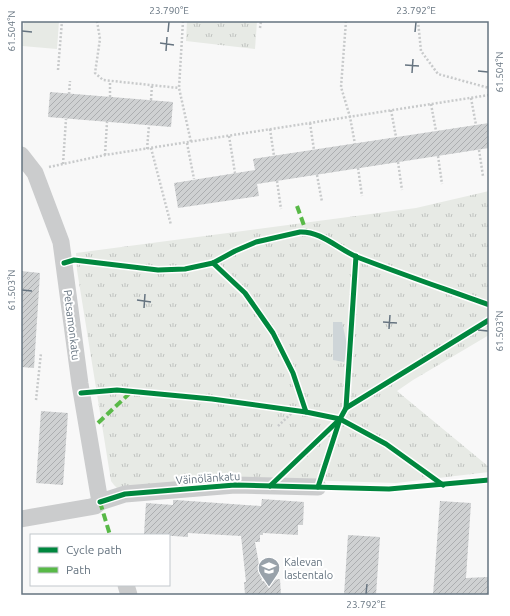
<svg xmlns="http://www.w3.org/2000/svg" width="510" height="616" viewBox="0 0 510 616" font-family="Ubuntu,sans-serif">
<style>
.green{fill:#e7eae5}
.park{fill:url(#park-tufts)}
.water{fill:#ced5d8}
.building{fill:url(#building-hatch)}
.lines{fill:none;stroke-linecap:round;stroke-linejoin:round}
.path{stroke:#c8cacb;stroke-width:2.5;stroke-dasharray:2 2;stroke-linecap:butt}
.minor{stroke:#cbcccd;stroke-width:17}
.quiet{stroke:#58b947;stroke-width:4;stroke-dasharray:8 4;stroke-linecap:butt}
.cycleway-casing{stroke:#fff;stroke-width:8}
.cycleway{stroke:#00873e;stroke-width:5}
.ticks{fill:none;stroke:#667480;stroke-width:1.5}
.labels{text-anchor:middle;stroke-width:4;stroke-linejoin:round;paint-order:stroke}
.street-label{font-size:11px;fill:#667480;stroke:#fff}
.poi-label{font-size:11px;fill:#667480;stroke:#fff;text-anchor:start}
.neatline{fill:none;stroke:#667480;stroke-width:1.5}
.ticks-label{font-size:10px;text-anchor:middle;fill:#667480}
</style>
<defs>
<pattern id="park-tufts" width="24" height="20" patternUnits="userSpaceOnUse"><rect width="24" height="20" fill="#e7eae5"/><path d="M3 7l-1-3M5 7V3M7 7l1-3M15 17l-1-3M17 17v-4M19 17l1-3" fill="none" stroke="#bfc2bf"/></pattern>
<pattern id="building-hatch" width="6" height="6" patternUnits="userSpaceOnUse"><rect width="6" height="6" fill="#cfd1d2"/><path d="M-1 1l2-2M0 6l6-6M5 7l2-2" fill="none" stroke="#acaeb0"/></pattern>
</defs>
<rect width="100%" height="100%" fill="#f8f8f8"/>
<polygon class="green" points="24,21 59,21 57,49 22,46"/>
<g class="park">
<polygon points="187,21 257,21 255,49 186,41"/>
<polygon points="489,191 489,335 413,380 397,391 489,467 489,472 396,483 236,478 118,489 114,485 111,481 77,270 76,253 416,208"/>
</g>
<polygon class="water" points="333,322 342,322 348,349 344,362 333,360"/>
<g class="building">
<polygon points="50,92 173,102 171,127 48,117"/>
<polygon points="489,123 489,148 257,184 259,196 178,208 174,183 255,170 253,159"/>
<polygon points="21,271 40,273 34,368 21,367"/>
<polygon points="41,411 68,413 63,485 36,483"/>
<polygon points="262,499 304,502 303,525 298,525 298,535 263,533 263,535 260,535 260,542 255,542 262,581 280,579 281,595 245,595 244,582 246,582 241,536 188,533 188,537 144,534 146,503 173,505 173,500 176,500 261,506"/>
<polygon points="440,501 471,503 466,578 488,577 489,595 433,595"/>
<polygon points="348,535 380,537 376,595 344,595"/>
</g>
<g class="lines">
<g class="path">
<polyline points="97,21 100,39 95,73 103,80 179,88"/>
<polyline points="183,21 179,88 191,142"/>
<polyline points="346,21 341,87 350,117 355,144"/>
<polyline points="418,21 421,51 438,74 489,88"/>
<polyline points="260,28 261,21"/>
<polyline points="58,70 62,21"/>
<polyline points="69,94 70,81"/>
<polyline points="110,97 110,81"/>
<polyline points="471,98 476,125"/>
<polyline points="151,100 152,85"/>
<polyline points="431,104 436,131"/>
<polyline points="391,110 396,137"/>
<polyline points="310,123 314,150"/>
<polyline points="270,129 274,156"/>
<polyline points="229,136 235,173"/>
<polyline points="187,143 194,179"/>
<polyline points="151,148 171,225"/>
<polyline points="147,149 149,125"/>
<polyline points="479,150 483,176"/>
<polyline points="105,155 107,122"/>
<polyline points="438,156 442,184"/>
<polyline points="398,162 402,190"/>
<polyline points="63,164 66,119"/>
<polyline points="49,167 105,155 489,95"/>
<polyline points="358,168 362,196"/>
<polyline points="317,175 322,202"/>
<polyline points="277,181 281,209"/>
<polyline points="36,400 41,353"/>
<polyline points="278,426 295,410"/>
</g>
<g class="minor">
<polyline points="21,155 35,173 61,242 80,384 100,502"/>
<polyline points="21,519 90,507 95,506 100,502 125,494 235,485 318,487"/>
<polyline points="126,585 129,595"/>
</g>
<g class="quiet">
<polyline points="297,206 306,231"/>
<polyline points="98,423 131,392"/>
<polyline points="100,502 110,535"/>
</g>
<g class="cycleway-casing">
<g id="cycleway">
<path d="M64,263l10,-3 84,10 27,-1 28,-6 22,-12 21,-9 44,-10c21,-1 38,17 57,25 44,17 88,32 132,48"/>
<polyline points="213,263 245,293 273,333 293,373 306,412"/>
<polyline points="81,393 117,390 212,399 306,412 340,419 386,444 443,485"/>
<polyline points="346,408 356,256"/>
<polyline points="270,486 339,420"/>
<polyline points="318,487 340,419 346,408 489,320"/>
<polyline points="100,502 125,494 235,485 389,489 489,480"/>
</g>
</g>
<use href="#cycleway" class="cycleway"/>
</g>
<path class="ticks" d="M22,31l10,1M168,32l1,-10M415,32l1,-10M160,43l14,2M166,51l1,-14M405,65l14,1M478,71l10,1M412,73l1,-14M22,290l10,1M137,300l14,2M144,308l1,-14M383,322l14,1M389,329l1,-14M478,330l10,1M366,594l1,-10"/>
<defs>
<g id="school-pin" transform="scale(1.15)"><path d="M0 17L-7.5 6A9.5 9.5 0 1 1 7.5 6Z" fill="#99a2aa" stroke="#fff"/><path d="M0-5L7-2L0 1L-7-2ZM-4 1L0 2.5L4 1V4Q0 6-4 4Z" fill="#fff"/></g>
</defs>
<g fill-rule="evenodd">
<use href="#school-pin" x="269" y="568"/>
</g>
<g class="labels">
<g class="street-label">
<text transform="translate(72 325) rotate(83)" y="4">Petsamonkatu</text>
<text transform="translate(208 478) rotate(-4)" y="4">Väinölänkatu</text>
</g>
<g class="poi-label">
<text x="284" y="566">Kalevan<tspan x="284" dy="13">lastentalo</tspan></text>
</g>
</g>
<rect width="510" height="616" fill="none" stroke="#ffffff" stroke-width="44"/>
<rect x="30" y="534" width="140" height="52" fill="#ffffff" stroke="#c2c7cc"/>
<rect x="38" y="547" width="20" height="6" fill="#00873e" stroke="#c2c7cc"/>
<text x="66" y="554" font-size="12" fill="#667480">Cycle path</text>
<rect x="38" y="567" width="20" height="6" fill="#58b947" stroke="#c2c7cc"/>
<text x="66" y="574" font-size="12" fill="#667480">Path</text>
<rect x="22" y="22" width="466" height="572" class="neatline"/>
<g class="ticks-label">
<text x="169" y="14">23.790°E</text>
<text x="416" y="14">23.792°E</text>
<text transform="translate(11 31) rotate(-90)" y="4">61.504°N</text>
<text transform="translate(499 72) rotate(-90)" y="4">61.504°N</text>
<text transform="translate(11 290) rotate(-90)" y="4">61.503°N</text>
<text transform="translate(499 331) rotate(-90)" y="4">61.503°N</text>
<text x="366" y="608">23.792°E</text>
</g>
</svg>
